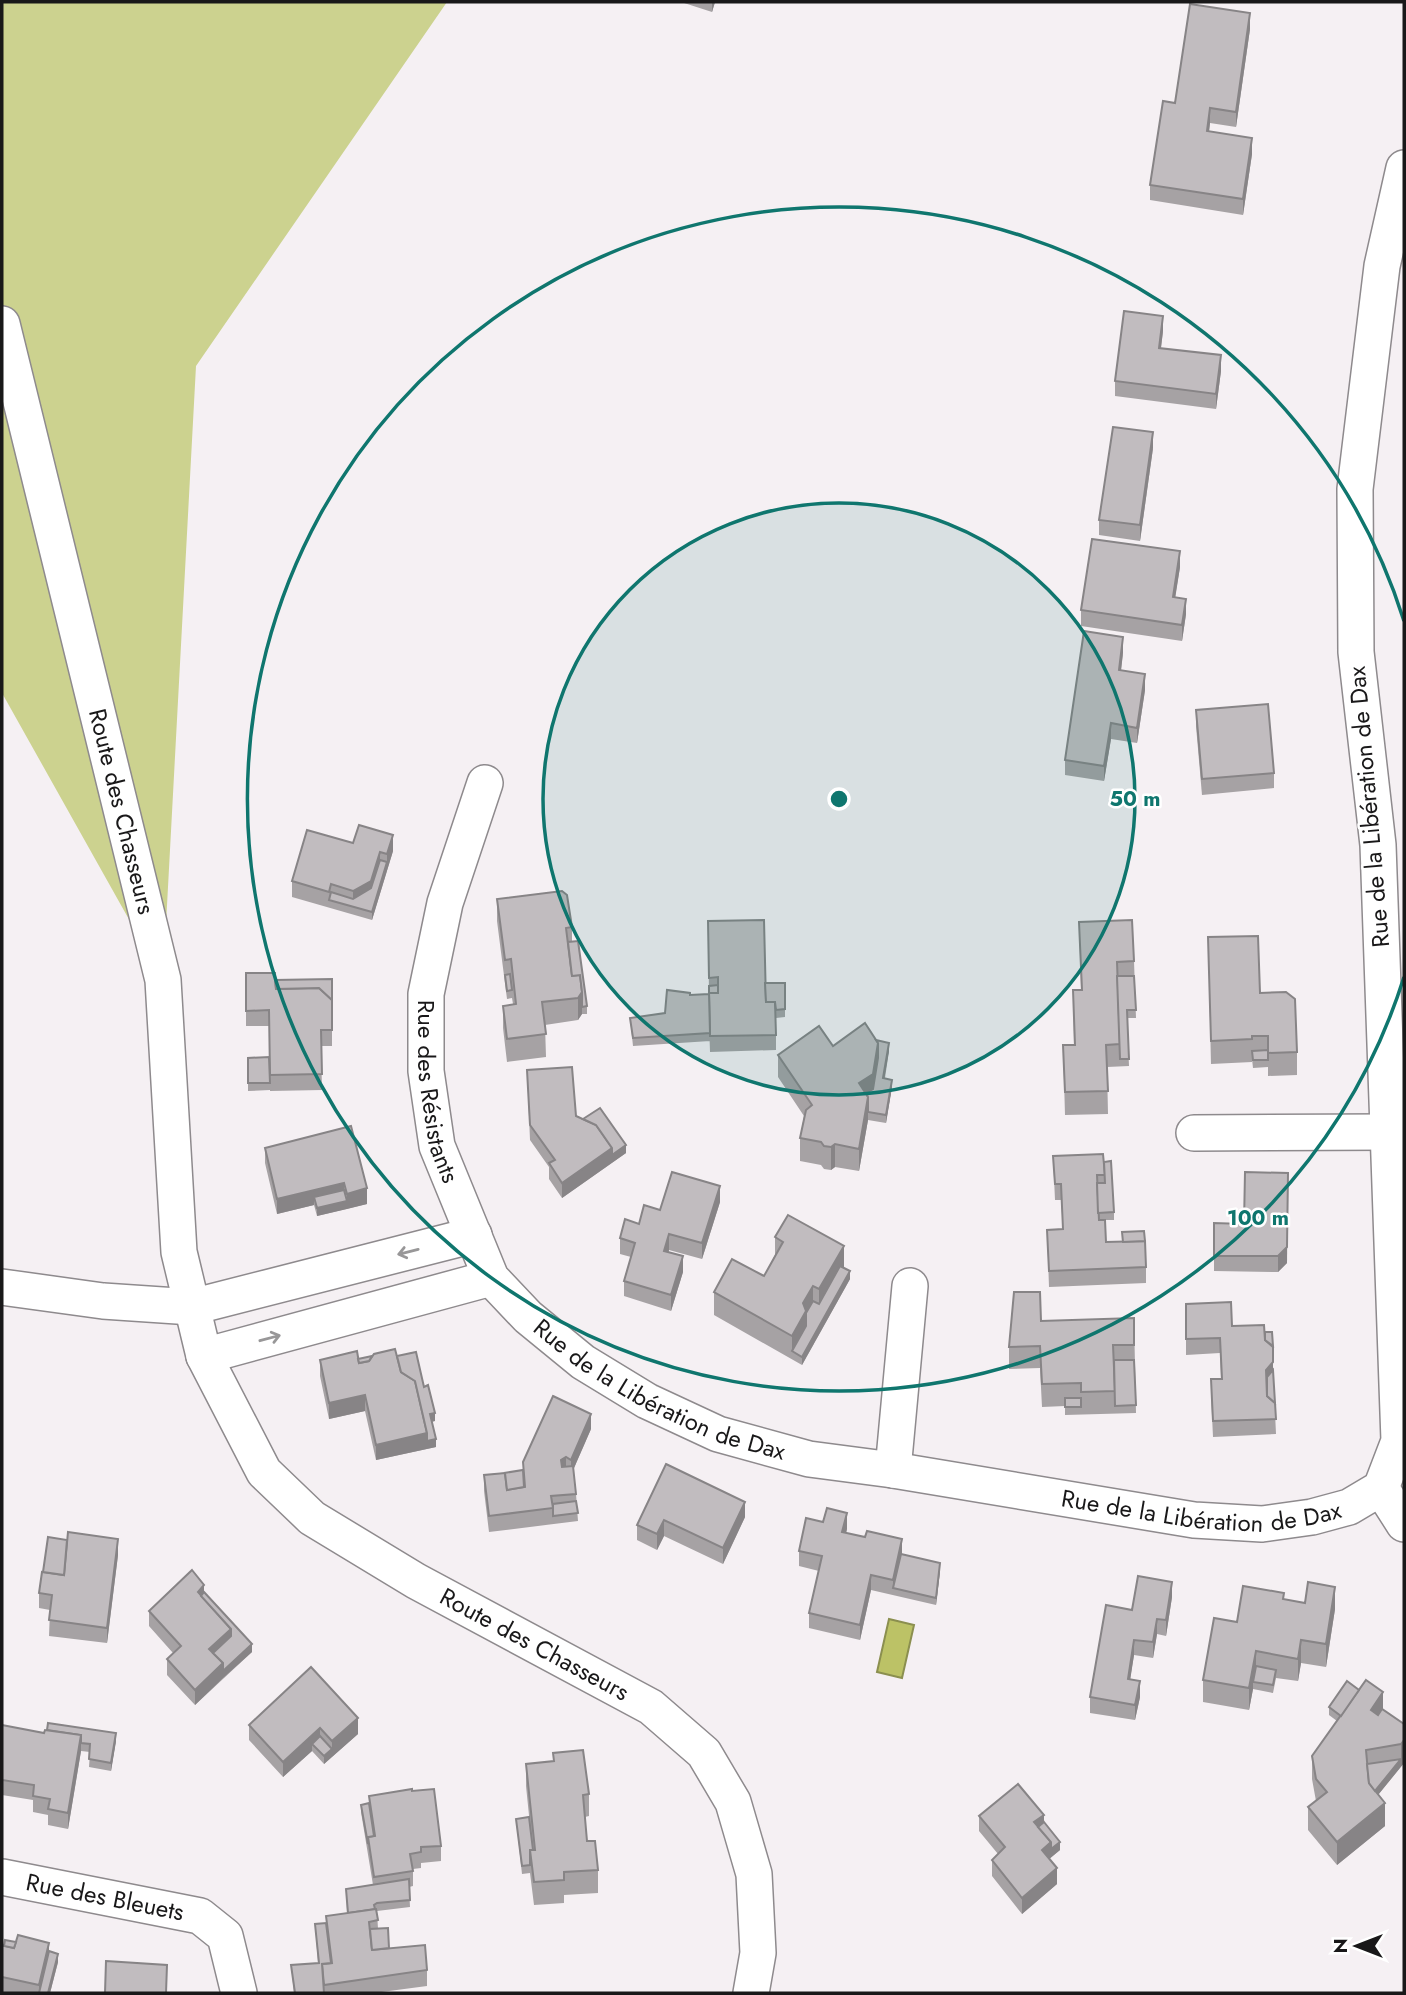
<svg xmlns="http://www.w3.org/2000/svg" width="1406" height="1995" viewBox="0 0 1406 1995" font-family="Jost,sans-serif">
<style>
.green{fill:#ccd28f}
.water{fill:#bcc266;stroke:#8b8f4f;stroke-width:2}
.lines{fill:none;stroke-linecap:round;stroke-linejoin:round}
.street-casing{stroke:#8e8a8d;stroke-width:38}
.street{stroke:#fff;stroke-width:35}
.wall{fill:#a6a2a4}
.shaded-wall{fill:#878486}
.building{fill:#c1bcbf;stroke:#878486;stroke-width:2}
.oneway{stroke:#989798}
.ring{fill:none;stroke:#0f766e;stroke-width:3.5}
.labels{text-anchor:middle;stroke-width:5;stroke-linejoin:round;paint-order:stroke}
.street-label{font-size:24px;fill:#191819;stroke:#fff}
.centre{fill:#0f766e;stroke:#fff;stroke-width:3.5}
.ring-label{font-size:21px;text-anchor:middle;font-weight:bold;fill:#0f766e;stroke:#fff;stroke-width:5;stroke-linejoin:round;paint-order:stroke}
</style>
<rect width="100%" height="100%" fill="#f5f0f3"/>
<polygon class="green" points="2,2 447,2 196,366 163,980 2,693"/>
<polygon class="water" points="889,1619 914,1625 902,1678 877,1672"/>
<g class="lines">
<g class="street-casing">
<g id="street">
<path id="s1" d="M2,324l161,656 16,272 25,104 60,116 48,46 104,63 235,126 53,46 29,49 21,72 4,79 -7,40"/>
<path id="s2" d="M485,783l-40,120 -19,91v77l11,75 54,132 37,39 55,45 64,39 71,33 91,25 84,11 301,50 68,4 50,-7 37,-10 32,-19 18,-47 -21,-596 -22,-193 -1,-163 27,-223 22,-98"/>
<polyline points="1194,1133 1389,1132"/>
<polyline points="2,1287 103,1301 192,1307 474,1235"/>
<polyline points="204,1356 491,1278"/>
<polyline points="893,1470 910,1286"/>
<polyline points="1381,1488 1404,1524"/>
<path id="s3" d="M2,1877l198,39 25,20 14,57"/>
</g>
</g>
<use href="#street" class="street"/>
</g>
<g class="wall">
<polygon points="681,2 715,2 712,12"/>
<polygon points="1250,29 1236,127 1210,123 1209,132 1252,154 1243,215 1150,200 1150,185 1175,103"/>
<polygon points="1163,331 1161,348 1221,371 1216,409 1115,396 1115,381"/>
<polygon points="1153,448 1140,541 1099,535 1099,520"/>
<polygon points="1180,567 1175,597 1186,614 1182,641 1081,626 1081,610"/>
<polygon points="1123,653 1121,671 1145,690 1137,743 1111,739 1104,781 1065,775 1065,760"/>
<polygon points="1196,710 1274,773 1274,788 1202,795 1196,726"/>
<polygon points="353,843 393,851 372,920 292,897 292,881"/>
<polygon points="497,899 572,927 572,942 587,1006 587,1014 582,1014 578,1020 545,1025 546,1057 507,1062 503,1028 503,1006 513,1004 512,998 507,999 497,921"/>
<polygon points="708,921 765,983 785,983 785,1017 776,1018 776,1050 710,1052 709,1023 710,1041 633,1046 630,1018 665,1013 690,995 709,994"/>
<polygon points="1079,922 1134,961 1136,1018 1127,1018 1129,1066 1107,1067 1108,1114 1065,1115 1063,1045 1074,1045 1073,990 1081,990"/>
<polygon points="1208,937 1260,993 1297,1052 1297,1075 1268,1076 1268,1059 1268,1067 1253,1068 1252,1059 1252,1062 1211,1064"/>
<polygon points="246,973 275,980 332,979 332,1046 321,1046 322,1090 270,1091 270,1090 248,1091 248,1058 269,1057 269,1026 246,1026"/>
<polygon points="876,1040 889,1051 885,1078 892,1087 886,1123 868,1120 859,1171 835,1167 831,1170 824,1169 821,1165 800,1161 800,1138 804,1116 778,1077 778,1055 833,1046"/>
<polygon points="527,1070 576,1116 626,1153 562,1198 549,1179 549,1167 530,1140"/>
<polygon points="351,1126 367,1204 317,1216 314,1205 277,1214 265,1163 265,1148"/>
<polygon points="1053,1156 1104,1162 1114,1212 1114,1220 1105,1220 1106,1242 1122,1242 1122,1232 1146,1267 1146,1283 1049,1287 1047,1230 1063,1229 1061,1200 1055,1200"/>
<polygon points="720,1202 702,1259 669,1250 668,1252 683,1272 671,1311 624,1296 624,1281 631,1257 620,1254 620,1238 639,1224 660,1210"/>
<polygon points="1214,1223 1244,1224 1287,1263 1278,1272 1214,1271"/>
<polygon points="775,1237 844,1268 850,1279 802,1365 714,1315 714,1292 764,1276 775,1255"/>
<polygon points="1186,1304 1232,1326 1265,1332 1273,1370 1276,1434 1213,1437 1211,1395 1221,1379 1220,1353 1186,1355"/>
<polygon points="1134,1318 1136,1413 1065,1415 1065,1406 1042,1407 1040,1368 1009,1369 1009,1347 1041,1321"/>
<polygon points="397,1356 424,1387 435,1421 431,1422 436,1447 376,1460 365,1411 329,1419 320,1376 320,1360"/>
<polygon points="591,1429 573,1470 576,1494 578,1521 489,1532 484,1491 484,1475 523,1470 523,1462"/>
<polygon points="666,1464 745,1517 723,1564 664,1536 657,1550 637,1540 637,1525"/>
<polygon points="847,1529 846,1533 902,1554 940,1571 936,1605 871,1590 860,1640 809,1628 809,1613 819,1571 799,1566 799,1551"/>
<polygon points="118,1555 107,1643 49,1636 50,1610 39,1608 39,1593"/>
<polygon points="204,1592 252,1652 195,1705 167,1675 167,1659 173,1653 149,1626 149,1611"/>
<polygon points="1172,1597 1166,1636 1157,1634 1153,1658 1134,1655 1130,1679 1140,1697 1135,1720 1090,1713 1090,1697 1132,1610"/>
<polygon points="1284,1599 1335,1609 1326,1667 1301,1663 1298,1681 1276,1678 1273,1693 1253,1689 1249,1710 1203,1702 1203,1680 1237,1622"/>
<polygon points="311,1667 358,1734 324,1764 312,1751 283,1777 249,1740 249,1725"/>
<polygon points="1329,1707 1383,1710 1404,1724 1404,1763 1378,1795 1385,1826 1337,1865 1308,1830 1308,1807 1316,1801 1312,1779 1312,1756 1337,1721 1329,1715"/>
<polygon points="2,1725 44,1733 116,1741 111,1771 89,1767 90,1752 81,1751 68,1829 48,1825 48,1815 33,1812 33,1800 2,1795"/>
<polygon points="553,1753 589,1794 589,1816 585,1817 587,1841 598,1870 598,1893 564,1895 564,1903 534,1905 530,1873 522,1874 516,1819 531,1835 526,1786 526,1764 553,1761"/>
<polygon points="412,1791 441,1846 441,1861 421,1863 421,1868 413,1869 413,1886 409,1887 410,1907 377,1911 378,1929 389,1948 427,1970 427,1986 374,1993 294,1993 291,1965 318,1963 315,1924 326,1924 326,1916 347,1913 346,1889 373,1885 361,1812 361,1805 369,1803 369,1796"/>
<polygon points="979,1816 1044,1822 1060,1850 1049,1859 1057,1884 1022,1914 992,1876 992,1860 998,1854 979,1831"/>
<polygon points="2,1942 3,1946 49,1951 58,1962 50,1993 2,1993"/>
</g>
<g class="shaded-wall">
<polygon points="712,2 715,2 712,12"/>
<polygon points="1250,13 1250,29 1236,127 1236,112"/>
<polygon points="1210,108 1210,123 1207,147 1207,131"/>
<polygon points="1252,138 1252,154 1243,215 1243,199"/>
<polygon points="1163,316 1163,331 1159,363 1159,348"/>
<polygon points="1221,355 1221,371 1216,409 1216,394"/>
<polygon points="1153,432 1153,448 1140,541 1140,525"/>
<polygon points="1180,551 1180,567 1173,612 1173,597"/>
<polygon points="1186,599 1186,614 1182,641 1182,625"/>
<polygon points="1123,637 1123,653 1119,686 1119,670"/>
<polygon points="1145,674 1145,690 1137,743 1137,728"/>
<polygon points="1111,723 1111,739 1104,781 1104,766"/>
<polygon points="393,835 393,851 372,920 372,912 387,862 387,854"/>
<polygon points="380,852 380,868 371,896 353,907 353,891"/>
<polygon points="582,992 582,1014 578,1020 578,998"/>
<polygon points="878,1043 878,1066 873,1097 868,1100 868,1120 859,1171 859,1083"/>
<polygon points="889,1043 889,1051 883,1086 883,1078"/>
<polygon points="892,1080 892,1087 886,1123 886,1115"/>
<polygon points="835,1144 835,1167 831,1170 831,1147"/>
<polygon points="626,1145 626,1153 562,1198 562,1183 612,1148"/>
<polygon points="1288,1173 1287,1263 1278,1272 1278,1256"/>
<polygon points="344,1183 344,1198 314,1197 314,1205 277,1214 277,1199"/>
<polygon points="720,1186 720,1202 702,1259 702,1243"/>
<polygon points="367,1188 367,1204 347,1209 347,1194"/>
<polygon points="347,1201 347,1209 317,1216 317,1208"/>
<polygon points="669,1234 669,1250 664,1266 664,1251"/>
<polygon points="844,1246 844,1269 819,1312 819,1289"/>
<polygon points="683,1256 683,1272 671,1311 671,1295"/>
<polygon points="850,1271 850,1279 802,1365 802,1357"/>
<polygon points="813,1286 813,1309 806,1334 792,1351 792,1359 792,1336 803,1303"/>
<polygon points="1273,1362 1273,1377 1266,1385 1266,1370"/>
<polygon points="365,1395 365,1411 329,1419 329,1403"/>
<polygon points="435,1413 435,1421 430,1422 430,1414"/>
<polygon points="591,1414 591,1429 571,1475 571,1460"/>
<polygon points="427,1433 436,1439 436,1447 376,1460 376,1445"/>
<polygon points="566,1457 566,1473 561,1475 561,1460"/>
<polygon points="745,1502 745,1517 723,1564 723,1548"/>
<polygon points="847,1513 847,1529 844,1540 842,1532"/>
<polygon points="664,1520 664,1536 657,1550 657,1534"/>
<polygon points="118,1539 118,1555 107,1643 107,1628"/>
<polygon points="902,1539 902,1555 893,1588 893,1580"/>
<polygon points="940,1563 940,1571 936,1605 936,1598"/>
<polygon points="3,1573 3,1588 2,1597 2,1582"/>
<polygon points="871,1575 871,1590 860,1640 860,1625"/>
<polygon points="1172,1582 1172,1597 1166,1636 1166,1620"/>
<polygon points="204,1585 204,1600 198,1592"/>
<polygon points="1335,1587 1335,1609 1326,1667 1326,1644"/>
<polygon points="1157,1619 1157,1634 1153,1658 1153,1642"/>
<polygon points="231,1629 231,1644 209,1656 209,1649"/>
<polygon points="1134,1640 1134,1655 1128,1694 1128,1679"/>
<polygon points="1301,1640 1301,1663 1298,1681 1298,1659"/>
<polygon points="252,1644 252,1652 223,1678 223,1671"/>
<polygon points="1256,1651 1256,1674 1253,1682 1253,1689 1249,1710 1249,1688"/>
<polygon points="223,1663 223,1678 195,1705 195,1690"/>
<polygon points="1140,1681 1140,1697 1135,1720 1135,1705"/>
<polygon points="1383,1692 1383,1714 1375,1727 1371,1710"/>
<polygon points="358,1718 358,1734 324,1764 324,1756 332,1749 332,1741"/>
<polygon points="320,1728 320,1744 312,1744 312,1751 283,1777 283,1762"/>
<polygon points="116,1733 116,1741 111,1771 111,1763"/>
<polygon points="81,1735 81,1751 68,1829 68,1813"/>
<polygon points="1404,1740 1404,1763 1369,1806 1369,1798 1401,1759 1401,1744"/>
<polygon points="1385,1803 1385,1826 1337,1865 1337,1842"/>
<polygon points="1044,1815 1044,1830 1038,1834 1034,1822"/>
<polygon points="1051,1842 1060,1842 1060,1850 1042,1865 1042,1850"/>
<polygon points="1057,1868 1057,1884 1022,1914 1022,1898"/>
<polygon points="49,1943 49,1959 39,1993 39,1985"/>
<polygon points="58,1954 58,1962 50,1993 48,1993"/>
</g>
<g class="building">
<polygon points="1190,4 1250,13 1236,112 1210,108 1207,131 1252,138 1243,199 1150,185 1163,101 1175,103"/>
<polygon points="1124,311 1163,316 1159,348 1221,355 1216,394 1115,381"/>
<polygon points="1113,427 1153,432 1140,525 1099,520"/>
<polygon points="1092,539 1180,551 1173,597 1186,599 1182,625 1081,610"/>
<polygon points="1084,631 1123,637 1119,670 1145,674 1137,728 1111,723 1104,766 1065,760"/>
<polygon points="1268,704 1274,773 1202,779 1196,710"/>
<polygon points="359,825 393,835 387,854 380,852 371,881 353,891 331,884 329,892 292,881 307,830 353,843"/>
<polygon points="380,860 387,862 372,912 329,900 331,892 353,899 371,888"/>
<polygon points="562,891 567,895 572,927 566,928 572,976 580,975 582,992 578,998 542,1002 546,1034 507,1039 503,1006 516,1004 511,959 505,960 497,899"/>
<polygon points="764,920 766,1002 775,1002 776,1035 710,1036 709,993 718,993 718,977 709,978 708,921"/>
<polygon points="1132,920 1134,961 1117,962 1120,1044 1106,1045 1108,1091 1065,1092 1063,1045 1075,1045 1073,990 1082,990 1079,922"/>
<polygon points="1258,936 1260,993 1286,992 1295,999 1297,1052 1268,1053 1268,1036 1252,1036 1252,1039 1211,1041 1208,937"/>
<polygon points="578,941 587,1006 582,1007 582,992 580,975 572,976 568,942"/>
<polygon points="246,973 275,973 276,989 319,988 332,1000 332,1030 321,1030 322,1074 270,1075 269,1010 246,1011"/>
<polygon points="510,974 512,990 507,991 505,975"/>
<polygon points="1117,976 1134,976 1136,1010 1127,1010 1129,1059 1120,1059"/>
<polygon points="332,979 332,1000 319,988 276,989 275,980"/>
<polygon points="765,983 785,983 785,1009 776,1010 775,1002 766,1002"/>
<polygon points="718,985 718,993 709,993 710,1033 633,1038 630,1018 665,1013 667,990 690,993 690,995 709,994 709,986"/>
<polygon points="865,1023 878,1043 873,1074 859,1083 868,1097 859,1149 835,1144 831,1147 824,1146 821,1142 800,1138 806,1110 812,1105 778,1055 819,1026 833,1046"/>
<polygon points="876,1040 889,1043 883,1078 892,1080 886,1115 868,1112 868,1097 866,1093 873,1089 878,1058 878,1043"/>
<polygon points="1268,1050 1268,1060 1253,1060 1252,1051"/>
<polygon points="269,1057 270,1083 248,1083 248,1058"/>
<polygon points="572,1067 576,1116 596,1125 612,1148 562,1183 549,1163 555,1160 530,1125 527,1070"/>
<polygon points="600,1108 626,1145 612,1155 612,1148 596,1125 583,1119"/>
<polygon points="351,1126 367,1188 347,1194 344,1183 277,1199 265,1148"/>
<polygon points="1103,1154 1105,1175 1097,1175 1099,1220 1105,1220 1106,1242 1145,1241 1146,1267 1049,1271 1047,1230 1063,1229 1061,1184 1055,1184 1053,1156"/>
<polygon points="1111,1161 1114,1212 1098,1213 1097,1183 1105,1183 1104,1162"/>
<polygon points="672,1172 720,1186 702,1243 669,1234 664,1251 683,1256 671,1295 624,1281 635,1243 620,1238 625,1219 639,1224 644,1205 660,1210"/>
<polygon points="1245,1172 1288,1173 1287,1247 1278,1256 1214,1256 1214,1223 1244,1224"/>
<polygon points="344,1190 347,1201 317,1208 314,1197"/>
<polygon points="788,1215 844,1246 819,1289 813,1286 803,1303 806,1311 792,1336 714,1292 732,1259 764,1276 783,1242 775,1237"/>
<polygon points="1144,1231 1145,1241 1123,1242 1122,1232"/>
<polygon points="840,1266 850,1271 802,1357 792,1351 806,1326 806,1313 813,1301 819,1304"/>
<polygon points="1014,1292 1040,1292 1041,1321 1134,1318 1134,1345 1113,1345 1115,1391 1081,1392 1081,1383 1042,1384 1040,1346 1009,1347"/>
<polygon points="1231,1302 1232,1326 1264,1325 1265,1340 1273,1347 1273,1362 1266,1370 1267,1396 1275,1403 1276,1419 1213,1421 1211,1379 1222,1379 1220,1338 1186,1339 1186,1304"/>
<polygon points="1265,1332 1272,1332 1273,1346 1265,1340"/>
<polygon points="395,1349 401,1372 415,1381 427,1433 376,1445 365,1395 329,1403 320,1360 357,1351 359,1363 369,1361 374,1354"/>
<polygon points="416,1352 424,1387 428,1385 435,1413 430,1414 436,1439 427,1441 427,1433 415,1381 401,1372 397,1356"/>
<polygon points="372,1356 369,1361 359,1363 358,1359"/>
<polygon points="1114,1360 1134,1360 1136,1405 1115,1406"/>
<polygon points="1273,1370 1275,1403 1267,1396 1267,1377"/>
<polygon points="553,1396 591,1414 571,1460 566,1457 561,1460 562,1467 573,1466 576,1494 551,1496 553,1508 489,1516 484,1475 505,1473 507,1490 525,1487 523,1462"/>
<rect x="1065" y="1398" width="16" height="9"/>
<polygon points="666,1464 745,1502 723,1548 664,1520 657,1534 637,1525"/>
<polygon points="523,1470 524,1487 507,1490 505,1473 504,1473"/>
<polygon points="576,1501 578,1513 553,1516 553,1504"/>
<polygon points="827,1508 847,1513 842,1532 865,1537 867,1531 902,1539 893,1580 871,1575 860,1625 809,1613 822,1556 799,1551 806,1518 823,1522"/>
<polygon points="68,1532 118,1539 107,1628 49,1620 52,1595 39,1593 42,1572 64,1575"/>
<polygon points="48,1537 67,1540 64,1575 43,1572"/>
<polygon points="901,1554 940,1563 936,1598 893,1588"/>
<polygon points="192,1570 204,1585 198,1592 231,1629 209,1649 223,1663 195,1690 167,1659 181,1646 149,1611"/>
<polygon points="1138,1576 1172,1582 1166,1620 1157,1619 1153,1642 1134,1640 1128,1679 1140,1681 1135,1705 1090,1697 1106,1605 1132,1610"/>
<polygon points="1308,1582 1335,1587 1326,1644 1301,1640 1298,1659 1256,1651 1249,1688 1203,1680 1214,1618 1237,1622 1243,1586 1284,1593 1283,1599 1305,1603"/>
<polygon points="204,1592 252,1644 223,1671 223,1663 213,1653 231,1636 231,1629 201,1596"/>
<polygon points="1256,1666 1276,1670 1273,1685 1253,1682"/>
<polygon points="311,1667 358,1718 332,1741 320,1728 283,1762 249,1725"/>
<polygon points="1366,1680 1383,1692 1371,1710 1378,1715 1382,1709 1404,1724 1404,1740 1401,1744 1366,1750 1369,1783 1385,1803 1337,1842 1308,1807 1327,1792 1316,1779 1312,1756"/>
<polygon points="1347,1681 1359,1690 1341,1716 1329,1707"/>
<polygon points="48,1723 116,1733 111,1763 89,1759 90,1744 81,1743 81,1735 47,1730"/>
<polygon points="2,1725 44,1733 45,1730 81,1735 68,1813 48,1809 50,1799 33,1796 34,1785 2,1780"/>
<polygon points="320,1736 332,1749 324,1756 312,1744"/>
<polygon points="583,1750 589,1794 583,1795 587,1841 595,1841 598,1870 564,1872 564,1880 534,1882 530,1850 535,1850 526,1764 554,1761 553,1753"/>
<polygon points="1401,1759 1375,1791 1369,1783 1367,1764"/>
<polygon points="1018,1784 1044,1815 1034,1822 1051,1842 1042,1850 1057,1868 1022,1898 992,1860 1005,1847 979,1816"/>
<polygon points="412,1789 412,1791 434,1789 441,1846 421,1847 421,1852 410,1854 413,1871 374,1877 368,1837 375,1836 369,1796"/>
<polygon points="369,1803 374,1836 368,1837 368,1844 361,1805"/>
<polygon points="529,1817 533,1850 530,1850 530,1865 522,1866 516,1819"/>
<polygon points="1044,1822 1060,1842 1051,1849 1051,1842 1038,1827"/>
<polygon points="409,1879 410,1900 377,1903 374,1905 375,1909 348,1913 346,1889"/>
<polygon points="376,1909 378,1920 369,1922 372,1950 425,1945 427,1970 324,1985 322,1964 332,1963 326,1916"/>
<polygon points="326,1923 331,1963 322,1964 324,1993 295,1993 291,1965 319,1963 315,1924"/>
<polygon points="388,1928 389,1948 372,1950 370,1929"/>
<polygon points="18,1935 49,1943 39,1985 2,1977 2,1945 14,1948"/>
<polygon points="5,1940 16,1942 14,1948 4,1946"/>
<polygon points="49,1951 58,1954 48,1993 39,1993"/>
<polygon points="106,1961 167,1965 166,1993 105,1993"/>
</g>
<defs><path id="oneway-shaft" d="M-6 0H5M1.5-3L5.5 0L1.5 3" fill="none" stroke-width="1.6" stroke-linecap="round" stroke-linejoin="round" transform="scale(1.75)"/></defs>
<g class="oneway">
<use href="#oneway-shaft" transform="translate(408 1252) rotate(166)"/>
<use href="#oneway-shaft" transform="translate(270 1338) rotate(-15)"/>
</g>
<circle cx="839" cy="799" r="296" fill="#0f766e" fill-opacity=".12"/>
<g class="ring">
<circle cx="839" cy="799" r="296"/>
<path d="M1404 977A592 592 0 1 1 1404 621"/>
</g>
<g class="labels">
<g class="street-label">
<text transform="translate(1369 807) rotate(-95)" y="8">Rue de la Libération de Dax</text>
<text dy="8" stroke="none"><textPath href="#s1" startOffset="502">Route des Chasseurs</textPath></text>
<text dy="8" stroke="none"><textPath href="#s2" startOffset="318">Rue des Résistants</textPath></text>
<text dy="8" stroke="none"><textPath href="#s2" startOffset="721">Rue de la Libération de Dax</textPath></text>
<text dy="8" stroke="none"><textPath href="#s2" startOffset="1284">Rue de la Libération de Dax</textPath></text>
<text dy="8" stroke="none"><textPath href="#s1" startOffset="1508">Route des Chasseurs</textPath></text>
<text dy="8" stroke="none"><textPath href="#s3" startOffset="105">Rue des Bleuets</textPath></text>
</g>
</g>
<circle cx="839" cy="799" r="10" class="centre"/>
<g class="ring-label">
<text x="1135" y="806">50 m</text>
<text x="1258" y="1225">100 m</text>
</g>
<rect width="1406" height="1995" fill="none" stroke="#191819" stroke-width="7"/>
<g transform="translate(1357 1946) rotate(270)" stroke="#ffffff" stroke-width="5" paint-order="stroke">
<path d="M0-5L12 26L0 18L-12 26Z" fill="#191819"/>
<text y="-10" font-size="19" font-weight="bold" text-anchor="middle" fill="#191819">N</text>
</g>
</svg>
